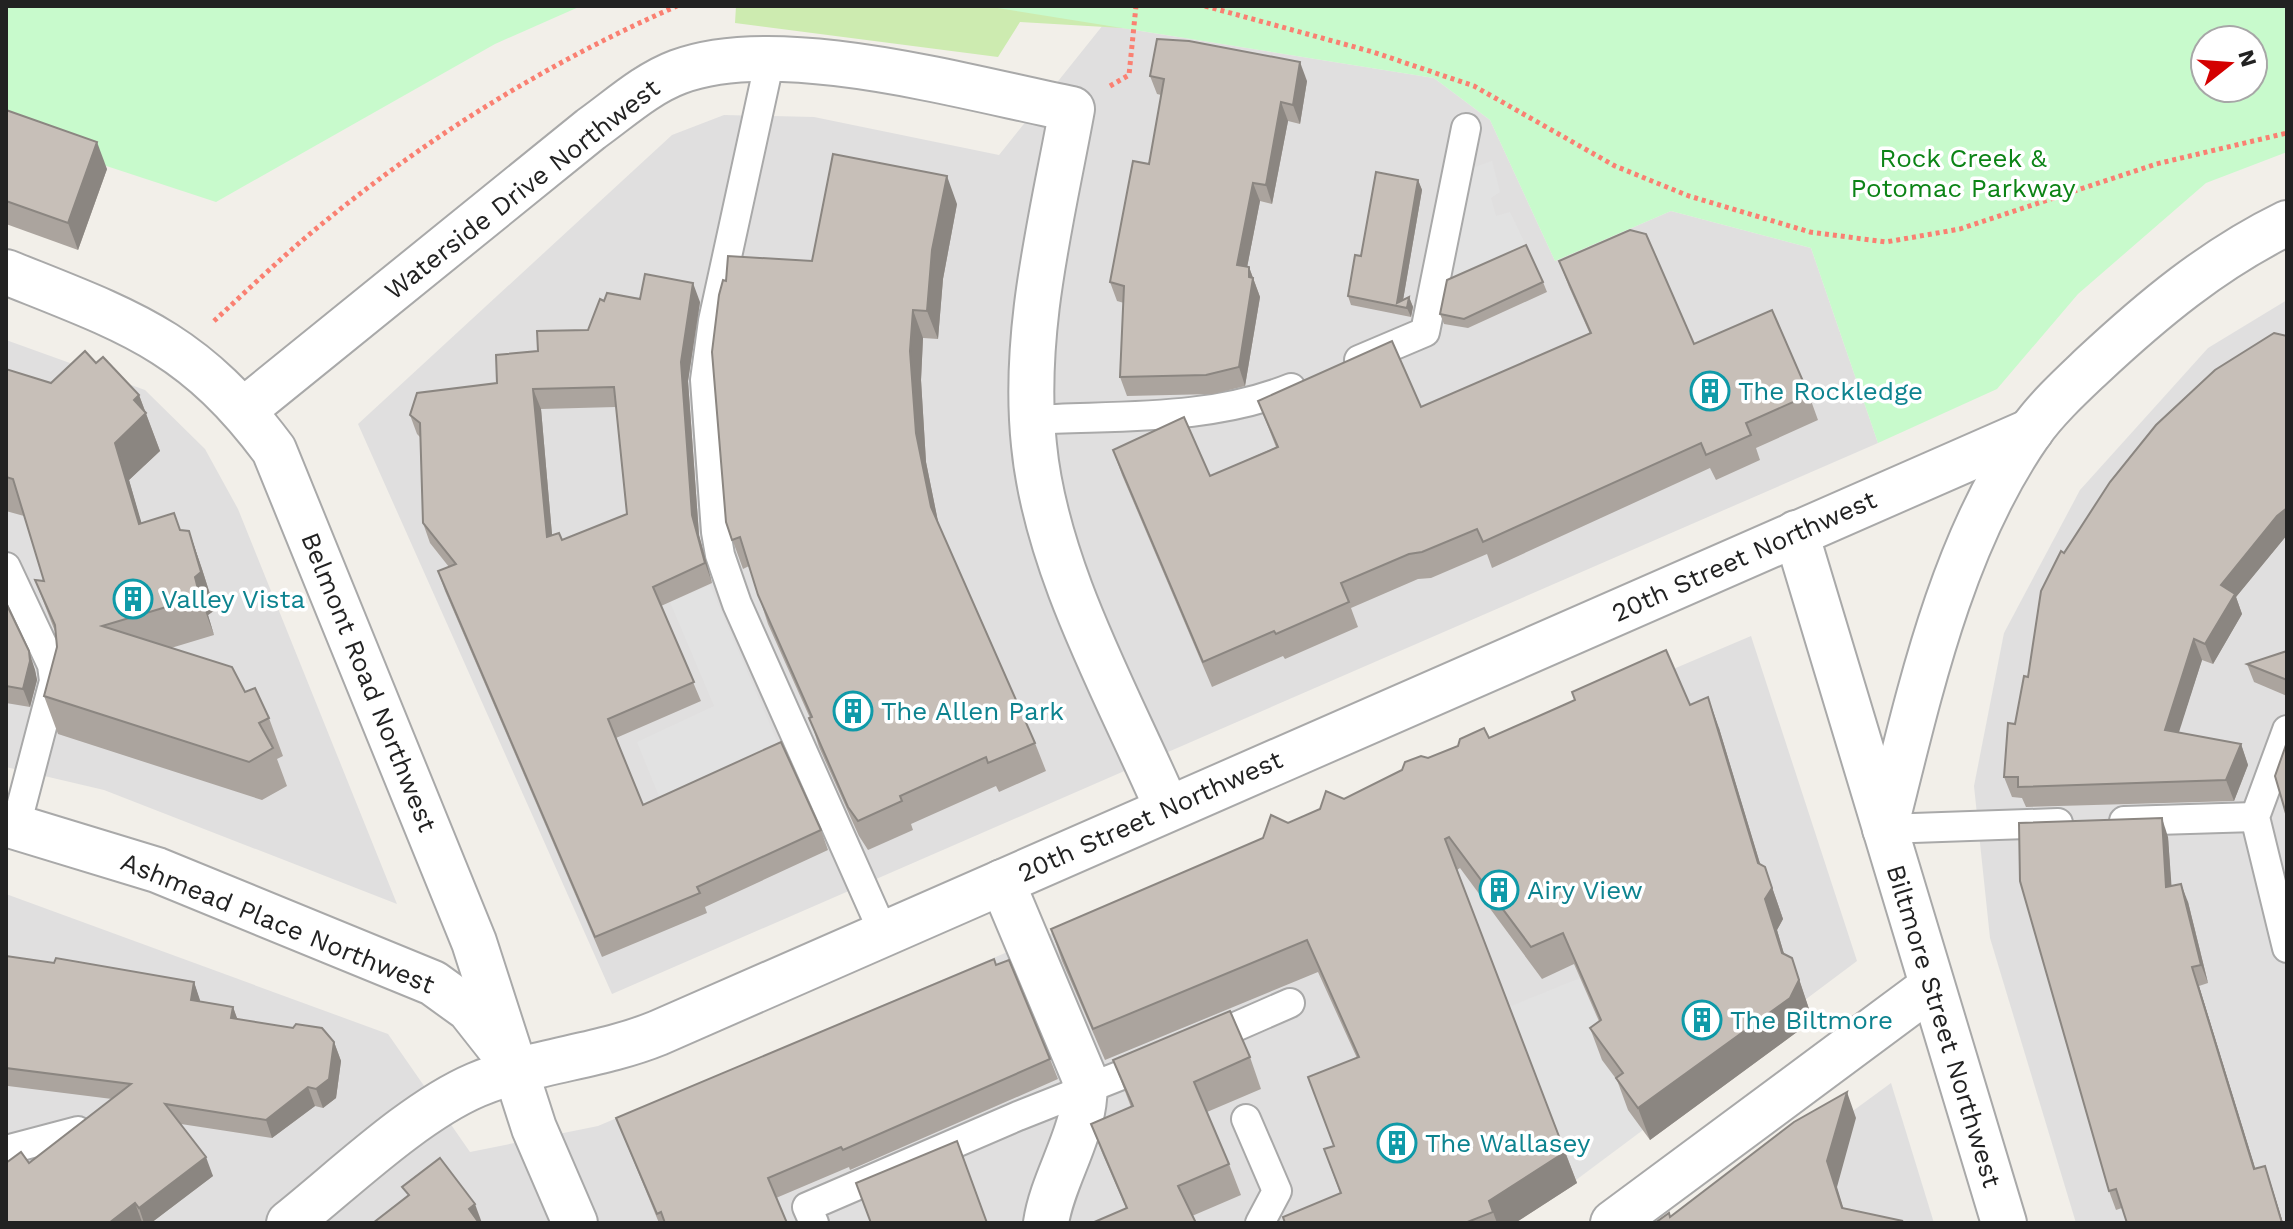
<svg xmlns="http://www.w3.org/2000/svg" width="2293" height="1229" viewBox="0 0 2293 1229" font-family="'Work Sans',sans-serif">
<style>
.residential{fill:#e0dfdf}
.grass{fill:#cdebb0}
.park{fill:#c8facc;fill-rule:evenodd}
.parking{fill:#e2e2e2}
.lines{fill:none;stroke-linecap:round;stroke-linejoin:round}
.lane-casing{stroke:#a9a9a9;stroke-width:32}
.street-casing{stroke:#a9a9a9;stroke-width:48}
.path{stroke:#fa8072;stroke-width:5;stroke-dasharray:4 4;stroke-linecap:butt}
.lane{stroke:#fff;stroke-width:28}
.street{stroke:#fff;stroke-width:44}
.wall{fill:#aba49e;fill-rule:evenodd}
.shaded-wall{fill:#8b8681}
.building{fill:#c7bfb8;stroke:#8b8681;stroke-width:2;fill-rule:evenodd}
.labels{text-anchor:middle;stroke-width:7;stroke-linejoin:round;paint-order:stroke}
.park-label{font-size:26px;fill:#0c8416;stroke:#fff}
.street-label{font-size:26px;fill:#222;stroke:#fff}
.culture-label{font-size:26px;fill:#0d838f;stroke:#fff;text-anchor:start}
</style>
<rect width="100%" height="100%" fill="#f2efe9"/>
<g class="residential">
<polygon points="1103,25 1434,78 1490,120 1555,261 1671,211 1811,248 1878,443 612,994 358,424 672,135 724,115 814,117 999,155"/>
<polygon points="2287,300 2287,1223 2076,1223 1990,938 1974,786 2004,633 2080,490 2208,348"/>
<polygon points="6,340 145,390 205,449 238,509 397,904 104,790 6,767"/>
<polygon points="1751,636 1857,961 1507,1223 6,1223 6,894 388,1034 470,1152 598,1126"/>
<polygon points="1891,1083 1934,1223 1700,1223"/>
</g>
<polygon class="grass" points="736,6 1164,6 1173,31 1020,22 998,57 735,23"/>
<g class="park">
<polygon points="6,6 581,6 495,44 216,202 6,133"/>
<path d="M985,6h1302v146l-81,31 -128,111 -81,95 -119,54 -67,-195 -140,-37 -116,50 -65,-141 -56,-42zM2205,40h48v48h-48z"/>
</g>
<g class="parking">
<polygon points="1492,161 1500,192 1491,198 1496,216 1510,212 1530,254 1442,293 1469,169"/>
<polygon points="710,585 786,762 667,816 637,742 714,706 670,602"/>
<polygon points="1580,978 1643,1130 1576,1180 1509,1007"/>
</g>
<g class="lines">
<g class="lane-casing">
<g id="lane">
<polyline points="770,59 713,321 705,380 716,532 720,555 737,604 884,934"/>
<polyline points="1359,360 1425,332 1466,128"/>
<path d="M1032,420c87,-5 177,1 259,-32"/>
<polyline points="6,567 52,665 54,681 16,826"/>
<polyline points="2287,730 2255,817 2287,948"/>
<polyline points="2124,821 2255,817"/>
<polyline points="1885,829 2058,823"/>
<polyline points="1201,1042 1290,1003"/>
<polyline points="1246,1119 1277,1191 1260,1223"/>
<polyline points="6,1150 78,1131"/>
<polyline points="814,1223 807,1207 1018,1116 1152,1063"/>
</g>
</g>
<g class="street-casing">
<g id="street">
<path d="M6,272c122,49 186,68 268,178l200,492 60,186 41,95"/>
<path d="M244,410l347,-281c28,-20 55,-45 87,-57 101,-38 288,16 394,37 -20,110 -50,223 -38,336 12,124 84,250 133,363"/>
<polyline points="1796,533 2004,1223"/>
<polyline points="6,824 157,870 433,983 469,1009 499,1047"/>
<path d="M1885,829c34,-134 65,-282 145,-397 17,-24 41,-46 62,-66 60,-56 121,-107 195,-143"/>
<path d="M1002,882l82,195c6,50 -31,98 -38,146"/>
<path d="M289,1223c54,-43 124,-111 187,-138 59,-25 123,-28 182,-52l1373,-602"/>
<polyline points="1613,1223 1931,987"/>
</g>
</g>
<g class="path">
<polyline points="1205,6 1373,52 1474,86 1615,166 1689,196 1810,232 1886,242 1960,229 2156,164 2287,133"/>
<polyline points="1110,86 1129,75 1136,6"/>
<path d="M214,321c37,-34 74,-70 114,-102 106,-86 223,-158 349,-213"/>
</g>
<use href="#lane" class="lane"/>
<use href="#street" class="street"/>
</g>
<g class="wall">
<polygon points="1150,76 1307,81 1300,124 1288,121 1272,204 1260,201 1247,267 1249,267 1260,297 1245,386 1213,394 1127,396 1120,377 1124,303 1117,301 1110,282 1149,164 1161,95 1157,94"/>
<polygon points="6,110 107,169 78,250 6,224"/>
<polygon points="1418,180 1422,190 1403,300 1409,297 1413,307 1411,317 1351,305 1348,296 1361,256"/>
<polygon points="957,204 943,279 938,339 923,338 921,380 926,462 939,527 1035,743 1046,771 999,792 996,786 911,824 913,830 868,850 859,836 819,747 810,718 768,624 749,566 743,569 726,522 726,281 812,261"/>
<polygon points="1559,261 1694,344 1809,395 1818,420 1756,448 1760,460 1716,480 1710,468 1492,568 1487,554 1431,578 1418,579 1351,608 1358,627 1285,659 1283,656 1212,687 1122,475 1113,450 1210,476 1276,447 1258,401 1421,407 1590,334 1569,287"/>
<polygon points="1543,282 1547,292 1468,328 1444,324 1440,314"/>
<path d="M640,299l60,3 -12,79 11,154 13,48 -51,23 40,95 -85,37 27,67 178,25 7,20 -123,57 2,6 -105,44 -157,-366 -7,-20 11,-4 -19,-24 -7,-20 -3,-86 -3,-3 -7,-19 87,-32 41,-32 50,-21 16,-29zM616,407l11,107 -65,26 -10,-5 -11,-126z"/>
<polygon points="2287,336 2287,535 2236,597 2242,614 2213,664 2202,660 2178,733 2241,744 2248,765 2234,801 2026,807 2022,798 2012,797 2004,777 2015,724 2064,553"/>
<polygon points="96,363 139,395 160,451 129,480 141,523 189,531 202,569 215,610 208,615 214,635 171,648 245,692 269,718 283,756 277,759 287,786 262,800 58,734 44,696 57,647 56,634 35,580 44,581 24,516 6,511 6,369 51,383"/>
<polygon points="6,603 35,670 37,680 30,707 6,703"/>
<polygon points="2287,651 2287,696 2254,682 2247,664"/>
<polygon points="1690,705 1719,728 1760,864 1765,867 1783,919 1777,930 1784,954 1792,958 1810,1012 1801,1029 1650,1140 1628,1110 1617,1080 1602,1060 1590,1028 1599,1021 1574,964 1542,979 1460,868 1457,870 1577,1183 1515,1223 1285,1223 1340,1193 1324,1149 1334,1146 1308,1077 1357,1058 1318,972 1105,1060 1062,961 1051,929 1263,838 1288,823 1344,799 1428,758 1489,738"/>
<polygon points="2168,837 2171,886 2188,902 2208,983 2199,986 2255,1168 2265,1166 2283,1223 2127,1223 2122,1208 2116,1210 2109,1191"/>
<polygon points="6,956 194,982 200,1002 233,1007 237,1019 334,1042 341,1061 336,1098 323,1108 315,1106 272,1138 181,1124 213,1176 151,1223 142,1223 142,1222 140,1223 6,1223 29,1163 112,1099 8,1086 6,1081"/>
<polygon points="996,965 1050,1059 1058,1079 850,1170 849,1167 776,1198 787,1223 659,1223 616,1118"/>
<polygon points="1250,1057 1261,1089 1207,1112 1229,1164 1241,1195 1192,1216 1126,1208 1103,1155 1091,1124 1131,1107 1113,1060"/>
</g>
<g class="shaded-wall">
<polygon points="1300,62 1307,81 1300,124 1293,105"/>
<polygon points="1281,102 1288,121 1272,204 1266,185"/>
<polygon points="97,142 107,169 78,250 68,223"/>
<polygon points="947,176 957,204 943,279 938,339 927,311 932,250"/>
<polygon points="1418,180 1422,190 1402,306 1397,303"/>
<polygon points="1253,183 1260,201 1244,283 1237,265"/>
<polygon points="1249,267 1260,297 1245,386 1239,367"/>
<polygon points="693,283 700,302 688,381 699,535 712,583 705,563 692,515 681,362"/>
<polygon points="1409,297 1413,307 1411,317 1407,308"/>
<polygon points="913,310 923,338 921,380 926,462 941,536 931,507 916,433 910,351"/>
<polygon points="533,389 541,409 554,557 547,537"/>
<polygon points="139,395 160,451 129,480 153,562 139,524 115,443 134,400"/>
<polygon points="2287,508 2287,535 2236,597 2242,614 2213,664 2205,644 2221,585 2277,516"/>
<polygon points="189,531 202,569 215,610 208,615 214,635 200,597 195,577"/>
<polygon points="2194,639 2202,660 2173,751 2165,730"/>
<polygon points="29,651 35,670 37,680 30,707 23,689"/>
<polygon points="1708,697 1719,728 1769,893 1765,867 1783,919 1777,930 1793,984 1782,953 1765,899 1758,863"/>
<polygon points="2241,744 2248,765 2234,801 2226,780"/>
<polygon points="2162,818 2168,837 2173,906 2166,887"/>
<polygon points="2181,884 2188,902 2208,983 2201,965"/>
<polygon points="1792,958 1810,1012 1801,1029 1650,1140 1638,1108"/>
<polygon points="2192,967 2199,986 2261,1187 2254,1169"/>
<polygon points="194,982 200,1000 198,1019 191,1000"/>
<polygon points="233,1007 240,1026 231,1018"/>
<polygon points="334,1042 341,1061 336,1098 323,1108 316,1089"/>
<polygon points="308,1087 315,1106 272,1138 266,1120"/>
<polygon points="1847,1092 1856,1118 1837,1187 1848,1223 1842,1208 1827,1161"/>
<polygon points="1565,1152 1577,1183 1515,1223 1497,1223 1489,1201"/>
<polygon points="206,1157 213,1176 151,1223 144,1223 139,1208"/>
<polygon points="2265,1166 2271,1184 2283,1223 2282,1223"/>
<polygon points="135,1203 142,1222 140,1223 109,1223"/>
<polygon points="475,1204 482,1223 474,1223 469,1209"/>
</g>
<g class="building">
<polygon points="1157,39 1189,41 1300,62 1293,105 1281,102 1266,185 1253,183 1237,265 1249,267 1249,277 1253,278 1239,367 1206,375 1120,377 1124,286 1110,282 1133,161 1149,164 1164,79 1150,76"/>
<polygon points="6,110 97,142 68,223 6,201"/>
<polygon points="833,154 947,176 932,250 927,311 913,310 910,351 916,433 931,507 1035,743 988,763 986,757 900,796 902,801 858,821 848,807 809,718 812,717 758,595 740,537 732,540 726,522 712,352 719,295 723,280 726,281 728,256 812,261"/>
<polygon points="1376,172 1418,180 1397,303 1409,297 1407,308 1348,296 1355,255 1361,256"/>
<polygon points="1630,230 1646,234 1694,344 1772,310 1809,395 1746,423 1751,435 1706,455 1701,443 1483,542 1477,529 1422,552 1409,554 1341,583 1349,602 1276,634 1274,631 1203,662 1113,450 1184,417 1210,476 1278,447 1258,401 1392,341 1421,407 1591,333 1559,261"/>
<polygon points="1526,245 1543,282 1464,319 1440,314 1447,280"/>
<path d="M645,274l48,9 -12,79 11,153 13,48 -52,24 41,95 -86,37 35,86 138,-63 40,88 -124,57 3,6 -105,44 -157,-366 18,-7 -33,-41 -3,-100 -10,-8 7,-22 80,-10 -1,-28 42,-4 -1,-20 51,-1 12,-31 4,2 3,-8 33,6zM614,387l13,127 -65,26 -3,-7 -12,4 -14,-148z"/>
<polygon points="2274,333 2287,336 2287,508 2277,516 2221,585 2235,594 2205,644 2194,639 2165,730 2241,744 2226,780 2018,787 2018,777 2004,777 2008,723 2015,724 2024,676 2028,677 2041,591 2061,551 2064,553 2110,482 2156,425 2215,370"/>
<polygon points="85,351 96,363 103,357 139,395 134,400 146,413 115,443 139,524 174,513 180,530 189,531 201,572 195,577 200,597 102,626 232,667 245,692 255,688 269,718 259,723 273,748 249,762 44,696 57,647 55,625 35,580 44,581 13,479 6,477 6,369 51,383"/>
<polygon points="6,603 29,651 30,661 23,689 6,686"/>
<polygon points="1666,650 1690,705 1708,697 1758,863 1765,867 1772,888 1765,899 1782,953 1792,958 1799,980 1790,998 1638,1108 1616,1078 1623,1073 1590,1028 1601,1020 1563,933 1531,947 1449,837 1445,839 1565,1152 1489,1201 1493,1212 1465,1223 1285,1223 1283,1217 1341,1193 1324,1149 1334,1146 1308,1077 1359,1057 1307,940 1093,1029 1051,929 1263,838 1271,815 1288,823 1320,809 1326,791 1344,799 1402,770 1405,762 1421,756 1428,758 1458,746 1460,739 1484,728 1489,738 1566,704 1575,700 1572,692"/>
<polygon points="2287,651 2287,680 2247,664"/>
<polygon points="2287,742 2287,817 2275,776"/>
<polygon points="2162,818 2166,887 2181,884 2201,965 2192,967 2254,1169 2265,1166 2282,1223 2127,1223 2116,1189 2109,1191 2020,881 2019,823"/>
<polygon points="6,956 54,963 56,958 194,982 191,1000 233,1007 231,1018 293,1028 296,1024 322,1028 334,1042 329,1079 316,1089 308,1087 266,1120 165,1104 206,1157 139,1208 135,1203 109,1223 6,1223 6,1163 21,1152 29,1163 131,1084 6,1068"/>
<polygon points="994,959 996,965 1009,960 1050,1059 843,1150 841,1147 768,1178 787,1223 665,1223 661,1212 657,1214 616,1118"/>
<polygon points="1230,1011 1250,1057 1194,1082 1229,1164 1178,1186 1196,1223 1092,1223 1127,1208 1091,1124 1133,1106 1113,1060"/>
<polygon points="1847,1092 1827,1161 1842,1208 1903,1221 1896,1223 1655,1223 1669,1213 1670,1217 1794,1122"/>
<polygon points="957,1141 987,1223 871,1223 856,1183"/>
<polygon points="440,1158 475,1204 469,1209 479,1223 373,1223 409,1195 402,1187"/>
</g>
<defs>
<g id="building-ring" transform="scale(2)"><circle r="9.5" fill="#fff" stroke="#0f9aa8" stroke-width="1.5"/><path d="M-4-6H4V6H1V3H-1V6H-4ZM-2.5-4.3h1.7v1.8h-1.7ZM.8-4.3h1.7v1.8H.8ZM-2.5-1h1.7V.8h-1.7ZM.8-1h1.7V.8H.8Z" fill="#0f9aa8"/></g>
</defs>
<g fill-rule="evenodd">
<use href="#building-ring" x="1710" y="391"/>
<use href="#building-ring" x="133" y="599"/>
<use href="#building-ring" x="853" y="711"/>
<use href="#building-ring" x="1499" y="890"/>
<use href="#building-ring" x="1702" y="1020"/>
<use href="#building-ring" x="1397" y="1143"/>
</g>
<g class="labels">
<g class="park-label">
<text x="1963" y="167">Rock Creek &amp;<tspan x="1963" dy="30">Potomac Parkway</tspan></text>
</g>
<g class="street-label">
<text transform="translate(522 189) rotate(-38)" y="9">Waterside Drive Northwest</text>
<text transform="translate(1744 556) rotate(-24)" y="9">20th Street Northwest</text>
<text transform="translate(369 682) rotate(68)" y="9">Belmont Road Northwest</text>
<text transform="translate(1150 816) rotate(-24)" y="9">20th Street Northwest</text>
<text transform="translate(278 923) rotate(22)" y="9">Ashmead Place Northwest</text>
<text transform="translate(1944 1026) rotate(73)" y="9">Biltmore Street Northwest</text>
</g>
<g class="culture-label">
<text x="1738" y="400">The Rockledge</text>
<text x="161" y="608">Valley Vista</text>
<text x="881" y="720">The Allen Park</text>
<text x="1527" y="899">Airy View</text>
<text x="1730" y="1029">The Biltmore</text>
<text x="1425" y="1152">The Wallasey</text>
</g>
</g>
<rect width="2293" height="1229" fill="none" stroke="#222222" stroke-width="16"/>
<g transform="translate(2229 64) rotate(73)"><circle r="38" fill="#ffffff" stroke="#a7a7a7" stroke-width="2"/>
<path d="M0-6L14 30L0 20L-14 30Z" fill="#d40000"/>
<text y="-12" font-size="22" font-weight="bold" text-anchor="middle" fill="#222222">N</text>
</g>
</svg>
